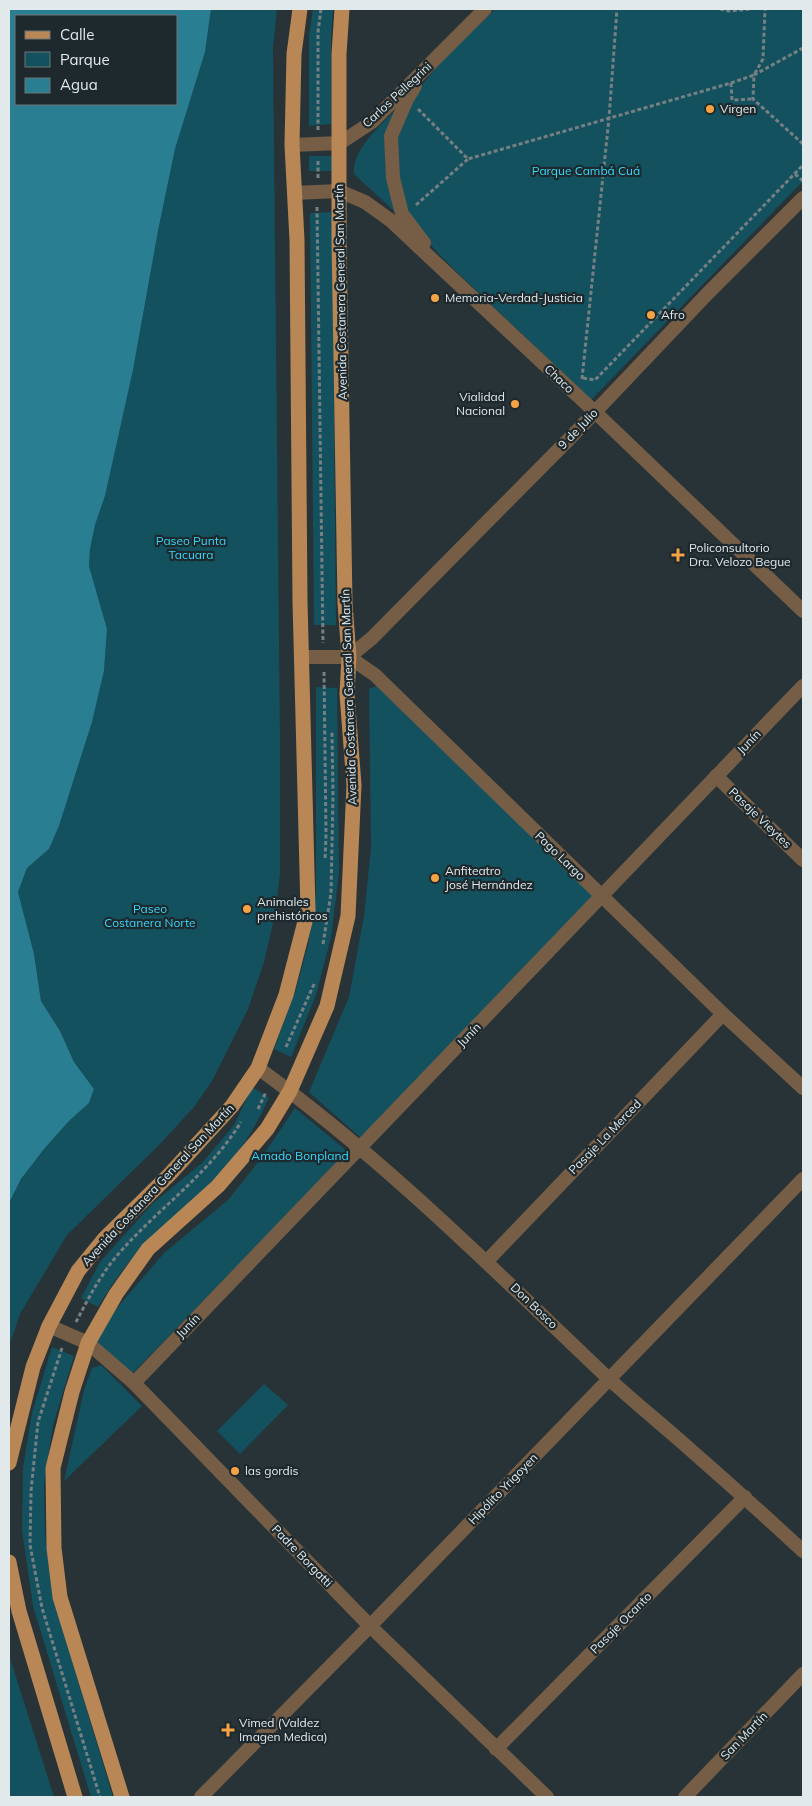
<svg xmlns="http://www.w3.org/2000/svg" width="812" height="1806" viewBox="0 0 812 1806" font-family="Mulish,sans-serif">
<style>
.green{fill:#13515f}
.water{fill:#297e92;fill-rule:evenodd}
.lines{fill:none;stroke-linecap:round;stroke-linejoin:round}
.path{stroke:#768083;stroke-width:3;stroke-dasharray:4 2.5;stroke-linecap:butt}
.street{stroke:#755d46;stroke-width:14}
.primary{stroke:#b88755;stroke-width:15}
.poi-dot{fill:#f5a345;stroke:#1e292d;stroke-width:2}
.labels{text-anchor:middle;stroke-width:4.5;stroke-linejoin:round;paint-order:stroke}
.street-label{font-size:12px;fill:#e2e9eb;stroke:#1e292d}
.poi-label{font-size:12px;fill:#e2e9eb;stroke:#1e292d;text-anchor:start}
.park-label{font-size:12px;fill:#34d8fb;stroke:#1e292d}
</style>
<rect width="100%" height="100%" fill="#273337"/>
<g class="green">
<polygon points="211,9 277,9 273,49 280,740 280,874 275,915 264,962 248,1009 212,1081 194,1107 159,1145 67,1235 20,1314 9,1346 9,1203 21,1179 44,1149 69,1121 89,1103 94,1089 74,1062 60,1031 41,1001 34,954 18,892 27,868 49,849 59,826 92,722 104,671 107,629 89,566 90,549 95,525 105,496 133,370 158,231 175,149 205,52"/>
<polygon points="313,9 333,9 331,37 331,124 309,126 309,35"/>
<path d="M495,9h308v172l-212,219c-35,-34 -71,-68 -107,-102 -21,-21 -51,-46 -67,-71 -20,-31 -28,-79 -12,-112 19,-43 58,-74 90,-106z"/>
<path d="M397,108l-2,104 -41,-38c-2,-26 27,-48 43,-66z"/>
<rect x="309" y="156" width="24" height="15"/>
<polygon points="332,212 336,625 314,625 310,213"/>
<polygon points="379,685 594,897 362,1139 309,1092 349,997 364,916 371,847 369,689"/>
<polygon points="316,687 337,688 339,873 331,937 316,995 291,1057 274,1049 296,989 308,945 316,893"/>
<path d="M252,1087l17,11c-10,21 -21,41 -35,60 -26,34 -62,60 -93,91 -17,17 -30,37 -43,58l-17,-9 19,-36 52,-58 50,-41 32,-38z"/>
<polygon points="295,1108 348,1152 132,1374 96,1341 117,1308 164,1253 228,1200 260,1160"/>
<polygon points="52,1347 74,1356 53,1425 44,1484 45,1533 52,1594 113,1797 91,1797 33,1606 22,1530 23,1467 32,1413"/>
<polygon points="101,1365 142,1406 64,1481 84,1390 92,1368"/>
<polygon points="264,1384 288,1405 240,1454 217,1431"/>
<polygon points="9,1655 54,1797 9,1797"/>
</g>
<path class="water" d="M9,9h202l-6,43 -30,97 -17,82 -25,139 -28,126 -10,29 -5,24 -1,17 18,63 -3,42 -12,51 -33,104 -10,23 -22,19 -9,24 16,62 7,47 19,30 14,31 20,27 -5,14 -20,18 -25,28 -23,30 -12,24zM16,16h160v88h-160z"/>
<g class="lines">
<g class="path">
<polyline points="720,9 729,11 750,9"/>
<polyline points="803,48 754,75 753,99 803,144"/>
<polyline points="731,83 732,100 753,99"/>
<polyline points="418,109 468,159 731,83 754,75 763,59 765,9"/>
<polyline points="318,130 318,32 321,9"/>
<polyline points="795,174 803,181"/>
<polyline points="318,178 318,159"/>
<polyline points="416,205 468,159"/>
<polyline points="317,207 323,643"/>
<polyline points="583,378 595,380 803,165"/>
<polyline points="582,379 609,118 617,9"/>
<polyline points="324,672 326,835 325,860"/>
<polyline points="323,944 331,893 333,796 332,731"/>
<polyline points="286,1047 315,982"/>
<polyline points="258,1109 266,1092"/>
<path d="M76,1322c13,-25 26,-50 45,-71 39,-44 89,-78 120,-129"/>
<polyline points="62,1348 38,1422 31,1491 30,1545 42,1608 100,1797"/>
</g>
<g class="street">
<polyline points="415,86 407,99 391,136 393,178 402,214 424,243"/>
<polyline points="292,145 340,143 372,122 485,9"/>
<polyline points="294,193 339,191 365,202 390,220 595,412 803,611"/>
<polyline points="302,657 349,657 375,675 723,1014 803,1088"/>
<polyline points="349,657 372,638 574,434 709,292 803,198"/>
<polyline points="716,776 803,860"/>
<path d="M258,1068c127,92 237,203 350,310 25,23 52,45 77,67 40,35 79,70 118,106"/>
<polyline points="487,1261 723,1014"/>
<polyline points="49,1326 88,1343 134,1383 370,1626 547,1797"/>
<polyline points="134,1383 803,686"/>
<polyline points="496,1749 745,1497"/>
<polyline points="201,1797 370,1626 803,1179"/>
<polyline points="685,1797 803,1674"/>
</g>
<g class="primary">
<polyline points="9,1463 33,1367 49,1326 78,1271 105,1238 169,1175 232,1106 258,1068 286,995 308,910 300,601 297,240 292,145 294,54 300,9"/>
<polyline points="9,1562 19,1611 75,1797"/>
<polyline points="122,1797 60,1597 54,1548 53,1468 72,1392 88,1343 116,1294 148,1249 218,1186 267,1129 290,1091 327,1006 348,916 354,785 347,694 349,657 345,603 339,240 339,54 342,9"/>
</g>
</g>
<g class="poi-dot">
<circle cx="710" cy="109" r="5"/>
<circle cx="435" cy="298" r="5"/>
<circle cx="651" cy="315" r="5"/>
<circle cx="515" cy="404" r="5"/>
<path d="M675.5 547.5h5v5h5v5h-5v5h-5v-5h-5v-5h5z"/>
<circle cx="435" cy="878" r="5"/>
<circle cx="247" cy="909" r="5"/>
<circle cx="235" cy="1471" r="5"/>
<path d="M225.5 1722.5h5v5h5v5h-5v5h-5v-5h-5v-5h5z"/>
</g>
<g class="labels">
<g class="street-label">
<text transform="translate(397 95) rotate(-43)" y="4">Carlos Pellegrini</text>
<text transform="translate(341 292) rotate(-91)" y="4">Avenida Costanera General San Martín</text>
<text transform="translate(559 379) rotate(43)" y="4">Chaco</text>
<text transform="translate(578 429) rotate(-46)" y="4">9 de Julio</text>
<text transform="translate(349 697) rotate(-92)" y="4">Avenida Costanera General San Martín</text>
<text transform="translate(749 742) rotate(-46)" y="4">Junín</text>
<text transform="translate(760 818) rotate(44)" y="4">Pasaje Vieytes</text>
<text transform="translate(560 856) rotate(44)" y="4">Pago Largo</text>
<text transform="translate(469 1035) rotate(-46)" y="4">Junín</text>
<text transform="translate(605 1137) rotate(-46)" y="4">Pasaje La Merced</text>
<text transform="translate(158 1185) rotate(-47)" y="4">Avenida Costanera General San Martín</text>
<text transform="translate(534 1306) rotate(44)" y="4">Don Bosco</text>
<text transform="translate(188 1326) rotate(-46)" y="4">Junín</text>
<text transform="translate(503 1489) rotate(-46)" y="4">Hipólito Yrigoyen</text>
<text transform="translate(302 1556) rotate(46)" y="4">Padre Borgatti</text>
<text transform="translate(621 1623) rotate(-45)" y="4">Pasaje Ocanto</text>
<text transform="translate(744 1736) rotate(-46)" y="4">San Martín</text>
</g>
<g class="poi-label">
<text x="720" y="113">Virgen</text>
<text x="445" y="302">Memoria-Verdad-Justicia</text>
<text x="661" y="319">Afro</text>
<text x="505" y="401" text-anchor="end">Vialidad<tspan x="505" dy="14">Nacional</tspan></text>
<text x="689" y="552">Policonsultorio<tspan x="689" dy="14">Dra. Velozo Begue</tspan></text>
<text x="445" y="875">Anfiteatro<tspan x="445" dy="14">José Hernández</tspan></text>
<text x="257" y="906">Animales<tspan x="257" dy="14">prehistóricos</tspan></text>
<text x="245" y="1475">las gordis</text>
<text x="239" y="1727">Vimed (Valdez<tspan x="239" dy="14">Imagen Medica)</tspan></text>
</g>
<g class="park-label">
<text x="586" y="175">Parque Cambá Cuá</text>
<text x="191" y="545">Paseo Punta<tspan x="191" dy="14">Tacuara</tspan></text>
<text x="150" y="913">Paseo<tspan x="150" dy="14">Costanera Norte</tspan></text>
<text x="300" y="1160">Amado Bonpland</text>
</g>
</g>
<rect width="812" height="1806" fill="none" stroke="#e2e9eb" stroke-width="20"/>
<rect x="15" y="15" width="162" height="90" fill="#1e292d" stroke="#6c7679"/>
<rect x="25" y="31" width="25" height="8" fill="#b88755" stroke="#6c7679"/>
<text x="60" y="40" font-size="15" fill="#e2e9eb">Calle</text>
<rect x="25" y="52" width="25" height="15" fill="#13515f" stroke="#6c7679"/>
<text x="60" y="65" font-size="15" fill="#e2e9eb">Parque</text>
<rect x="25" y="78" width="25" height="15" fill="#297e92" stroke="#6c7679"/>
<text x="60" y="90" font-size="15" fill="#e2e9eb">Agua</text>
</svg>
